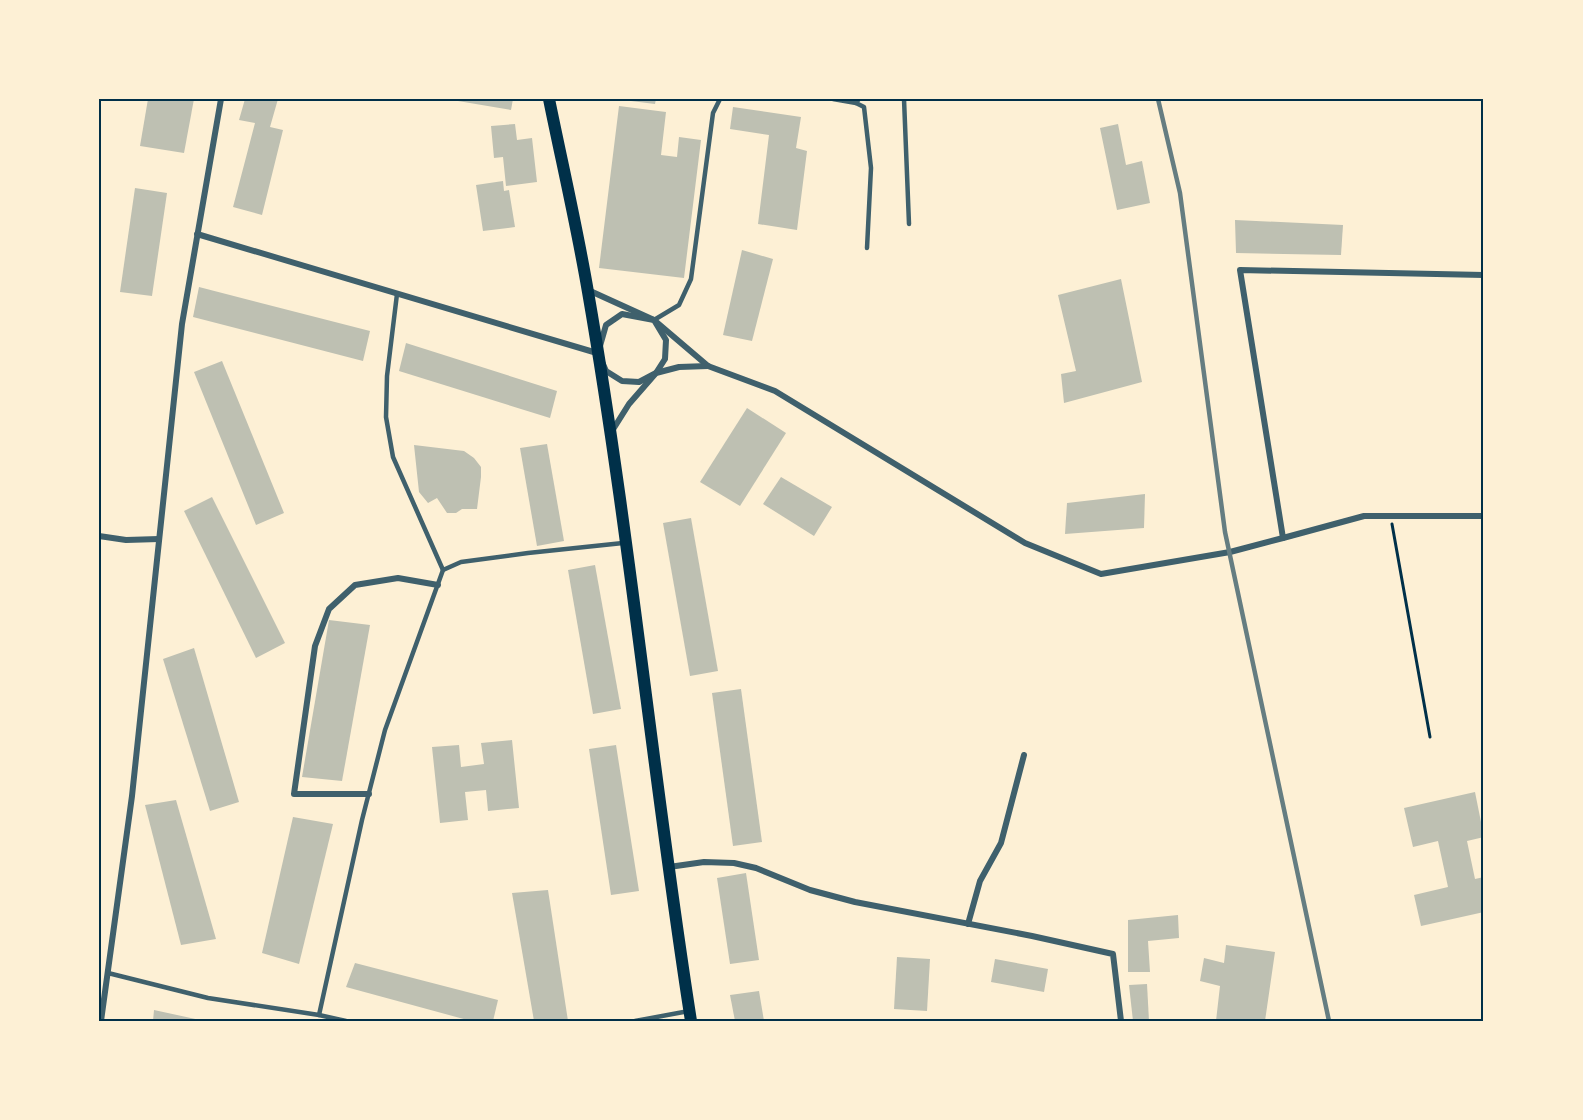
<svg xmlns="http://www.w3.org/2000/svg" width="1583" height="1120" viewBox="0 0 1583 1120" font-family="'DejaVu Sans',sans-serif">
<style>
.building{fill:#bec0b2}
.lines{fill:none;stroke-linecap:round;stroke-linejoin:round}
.path{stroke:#003049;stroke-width:3}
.service{stroke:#3f606c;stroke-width:4.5}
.minor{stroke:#3f606c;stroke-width:6}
.secondary{stroke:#003049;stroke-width:12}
.rail{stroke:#657d81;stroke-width:4.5}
.neatline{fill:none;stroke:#003049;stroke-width:2}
</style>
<rect width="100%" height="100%" fill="#fdf0d5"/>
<g class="building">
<polygon points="148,99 194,99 184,153 140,146"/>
<polygon points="245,99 278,99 270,127 283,130 262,215 233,207 255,123 239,120"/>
<polygon points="452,99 513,99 511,110 452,100"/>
<polygon points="623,99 656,99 655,104 623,100"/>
<polygon points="619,106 666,112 661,155 677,157 679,137 701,140 684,278 599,268"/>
<polygon points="733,107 801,117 796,148 807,151 797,230 758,224 769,135 730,129"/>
<polygon points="515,124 517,140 532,138 537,182 506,186 503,157 494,158 491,126"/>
<polygon points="1118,124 1126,165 1142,161 1150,203 1117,210 1100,128"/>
<polygon points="503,181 504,191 509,190 515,227 483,231 476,185"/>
<polygon points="135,188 167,193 152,296 120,292"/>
<polygon points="1235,220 1343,225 1341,255 1236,253"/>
<polygon points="742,250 773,259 752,341 723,335"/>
<polygon points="1121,279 1142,382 1064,403 1061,374 1076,371 1058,295"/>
<polygon points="199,287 370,331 363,361 193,317"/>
<polygon points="406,343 557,391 550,418 399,371"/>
<polygon points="222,361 284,513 256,525 194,372"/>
<polygon points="747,408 786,433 740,506 700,482"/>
<polygon points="547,444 564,541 537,546 520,448"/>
<polygon points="414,445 464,451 474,458 481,467 481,477 477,509 462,509 456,513 447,513 437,498 428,503 419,492"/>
<polygon points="781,477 832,507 814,536 763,504"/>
<polygon points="1145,494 1144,528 1065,534 1067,503"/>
<polygon points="212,497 285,643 256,658 184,511"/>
<polygon points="691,518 718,671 690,676 663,523"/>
<polygon points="595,565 621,709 593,714 568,570"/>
<polygon points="329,620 370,625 342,781 302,777"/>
<polygon points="194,648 239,802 210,811 163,659"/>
<polygon points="741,689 762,842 733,846 712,693"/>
<polygon points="512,740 519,808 488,811 486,790 465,792 468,820 440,823 432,747 459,745 461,767 484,764 481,743"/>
<polygon points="616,745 639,891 611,895 589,749"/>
<polygon points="1475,792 1484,837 1467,841 1475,879 1484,877 1484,912 1421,926 1414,895 1448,887 1438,841 1413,847 1404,808"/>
<polygon points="176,800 216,939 181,945 145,805"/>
<polygon points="293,817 333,824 299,964 262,953"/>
<polygon points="746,873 759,960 730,964 717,878"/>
<polygon points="548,890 550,903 568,1021 534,1021 512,893"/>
<polygon points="1178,915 1179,938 1148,941 1150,972 1128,972 1128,920"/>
<polygon points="1226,945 1275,952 1265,1021 1216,1021 1220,986 1200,981 1204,958 1224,963"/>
<polygon points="897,957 930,959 927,1011 894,1009"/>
<polygon points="995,959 1048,969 1044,992 991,982"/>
<polygon points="355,963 498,1000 493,1021 471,1021 346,987"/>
<polygon points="1147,984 1149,1021 1133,1021 1129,985"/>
<polygon points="759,991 764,1021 735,1021 730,995"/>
<polygon points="154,1010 200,1020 200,1021 153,1021"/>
</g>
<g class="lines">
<polyline class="path" points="1392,524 1430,737"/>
<g class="service">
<polyline points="833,99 856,103 859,99"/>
<polyline points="904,99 909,224"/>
<polyline points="856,103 864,107 871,168 867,248"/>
<polyline points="397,294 387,376 386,417 393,457 443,570"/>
<polyline points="654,320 679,305 691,279 713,113 720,99"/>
<polyline points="108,973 208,998 319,1015 346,1021"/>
<polyline points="319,1015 362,820 385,730 443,570 461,562 528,553 623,543"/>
<polyline points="635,1021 689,1011"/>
</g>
<g class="minor">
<polyline points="197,234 597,353"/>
<polyline points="588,290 654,320 708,366 775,391 1025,543 1101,574 1230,552 1283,538 1240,270 1484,275"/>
<polygon points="622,314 654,320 666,340 665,359 656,373 639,382 622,381 606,371 598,353 606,325"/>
<polyline points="612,431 629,404 656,373 679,367 708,366"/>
<polyline points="99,536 126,540 159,539"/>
<polyline points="1283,538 1364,516 1484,516"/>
<polyline points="369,794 294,794 315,646 329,609 355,585 398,578 438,585"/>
<polyline points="669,867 704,862 734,863 756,868 810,890 855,902 1032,936 1113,954 1121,1021"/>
<polyline points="968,924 980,881 1001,843 1024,755"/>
<polyline points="101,1021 132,796 182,324 221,99"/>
</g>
<path class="secondary" d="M549,99c13,64 28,128 39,193 42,242 65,487 103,729"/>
<polyline class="rail" points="1158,99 1180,193 1225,532 1329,1021"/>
</g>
<rect width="1583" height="1120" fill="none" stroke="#fdf0d5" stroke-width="201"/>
<rect x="100" y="100" width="1382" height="920" class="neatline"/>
</svg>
